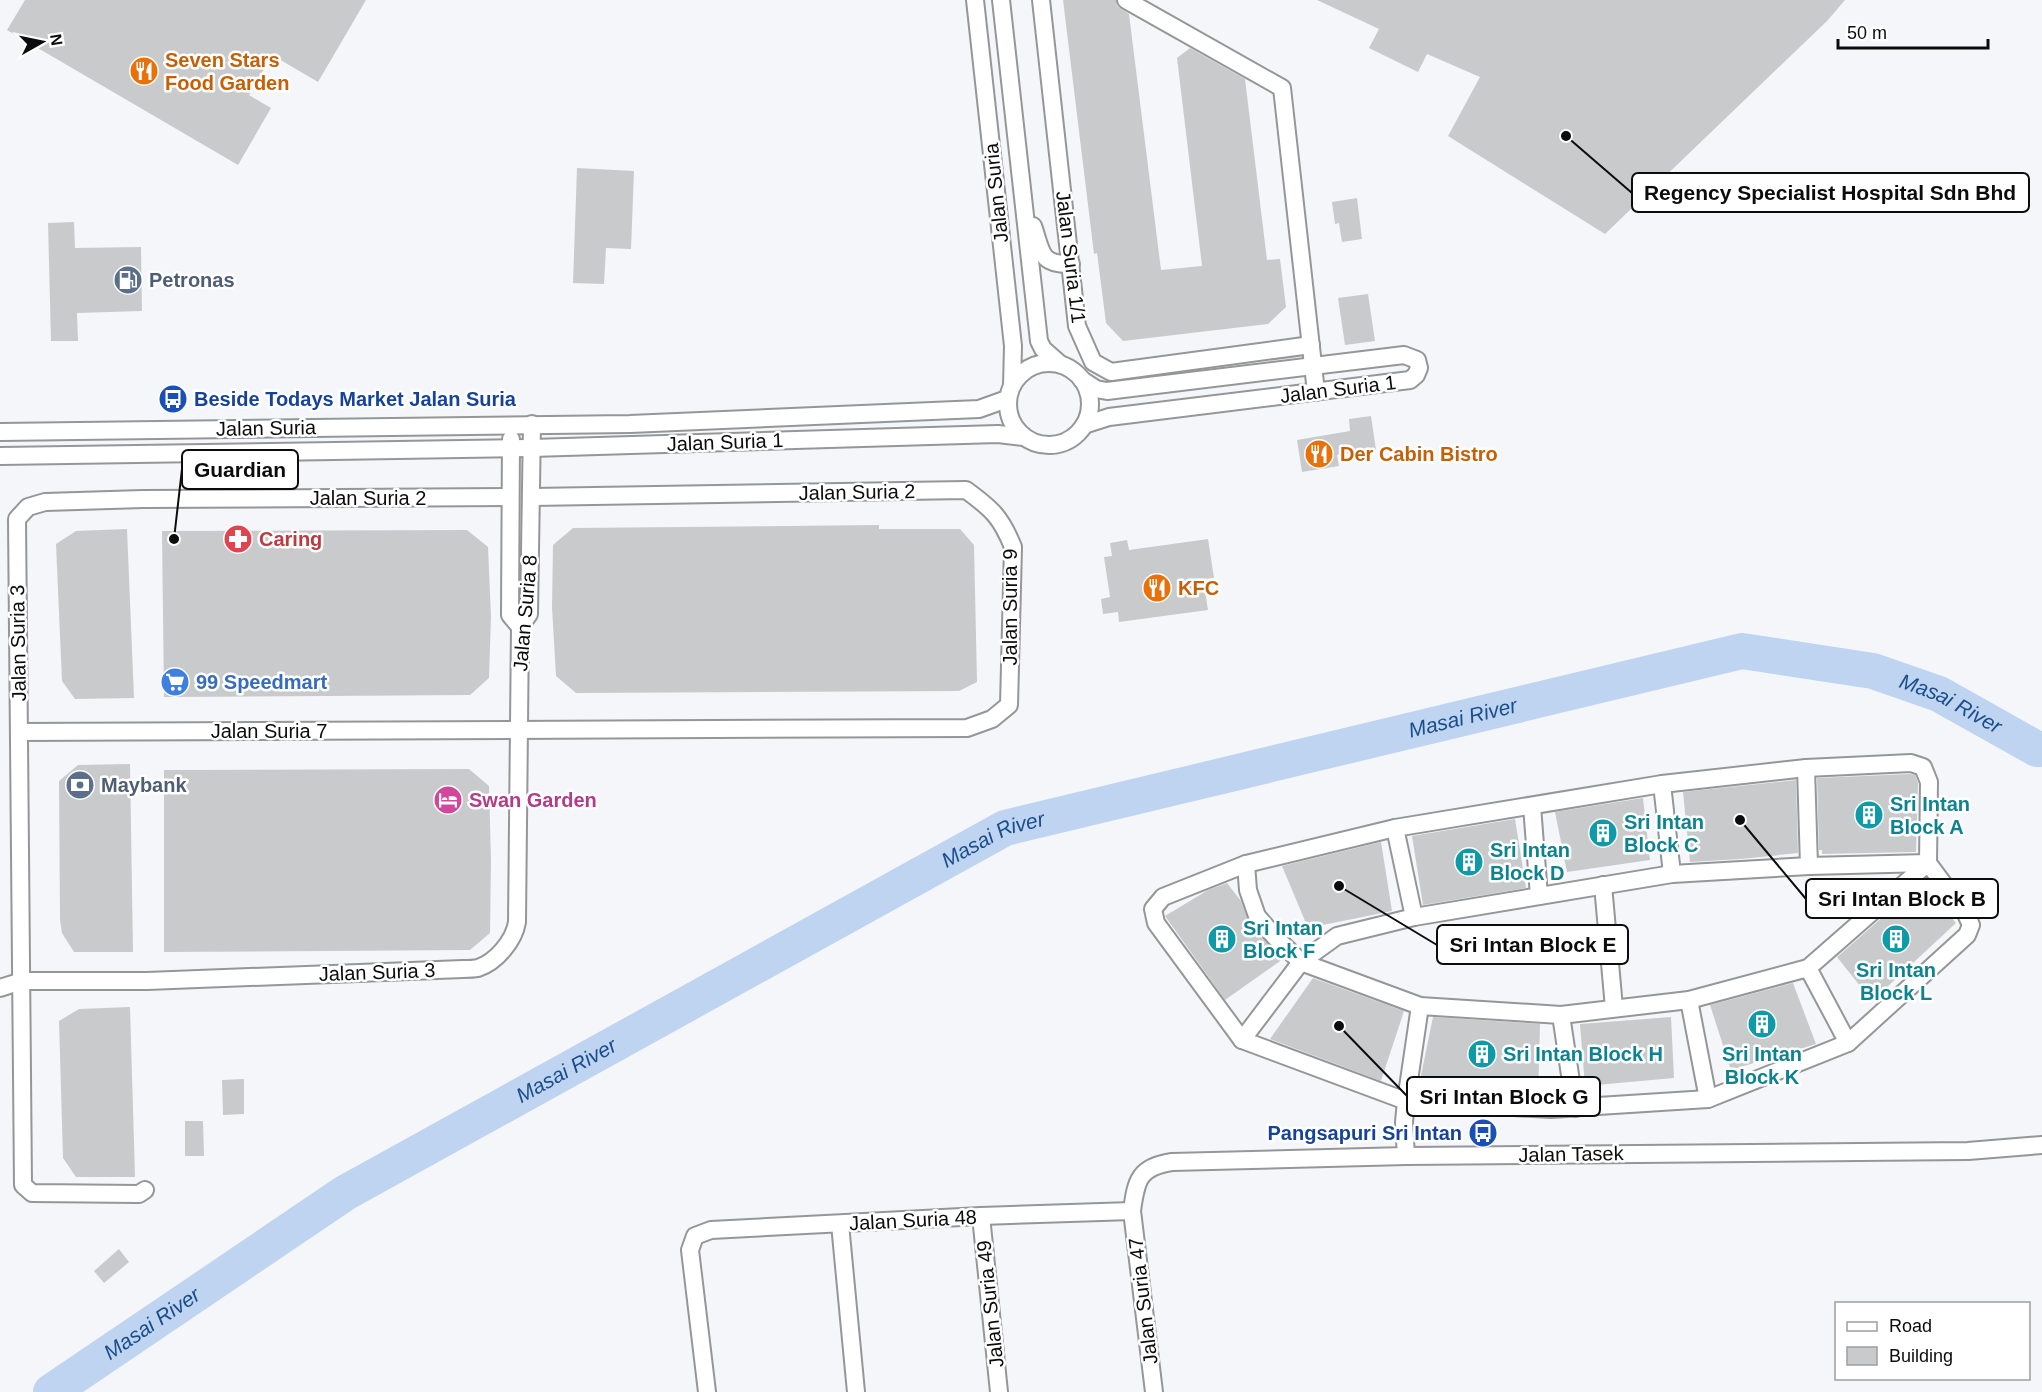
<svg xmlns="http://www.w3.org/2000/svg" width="2042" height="1392" viewBox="0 0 2042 1392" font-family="Helvetica,sans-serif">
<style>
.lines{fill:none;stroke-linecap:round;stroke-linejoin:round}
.river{stroke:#bed4f1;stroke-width:36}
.building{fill:#c9cacc}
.street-casing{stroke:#959698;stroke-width:20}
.street{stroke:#fff;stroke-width:16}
.labels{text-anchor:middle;stroke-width:5;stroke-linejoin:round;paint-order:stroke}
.food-label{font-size:20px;font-weight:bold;fill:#c56008;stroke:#fff;text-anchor:start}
.street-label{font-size:20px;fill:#0c0c0d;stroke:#fff}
.service-label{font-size:20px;font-weight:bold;fill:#4e5e75;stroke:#fff;text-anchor:start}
.transit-label{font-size:20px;font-weight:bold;fill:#164399;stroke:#fff;text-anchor:start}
.health-label{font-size:20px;font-weight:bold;fill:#be3a42;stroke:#fff;text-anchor:start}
.shop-label{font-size:20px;font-weight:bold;fill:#366cbe;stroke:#fff;text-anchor:start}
.hotel-label{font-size:20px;font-weight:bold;fill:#b23c85;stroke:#fff;text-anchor:start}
.culture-label{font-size:20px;font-weight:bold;fill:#0d838f;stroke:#fff;text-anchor:start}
.water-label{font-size:21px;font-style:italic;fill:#1a4d8c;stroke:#fff}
.leader{fill:none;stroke:#0c0c0d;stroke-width:2}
.callout-dot{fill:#0c0c0d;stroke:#fff;stroke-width:2}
.callout{fill:#fff;stroke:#0c0c0d;stroke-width:2}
.callout-label{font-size:21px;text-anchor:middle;font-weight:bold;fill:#0c0c0d}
</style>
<rect width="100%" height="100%" fill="#f5f6f9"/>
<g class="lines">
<path class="river" id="s1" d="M51,1392l294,-199 660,-365 737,-177 131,20 66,23 98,55h5"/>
</g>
<g class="building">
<polygon points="25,0 366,0 318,82 272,55 249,95 271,108 238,165 7,30"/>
<polygon points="1063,0 1116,0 1117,6 1129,14 1161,270 1202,266 1177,58 1190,48 1245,79 1267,260 1280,259 1286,307 1268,324 1123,341 1106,323 1097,253 1094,254"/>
<polygon points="1317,0 1845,0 1827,21 1605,234 1448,136 1480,77 1427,54 1418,72 1369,48 1379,29"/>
<polygon points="577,168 634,171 631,249 606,248 604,284 573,283"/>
<polygon points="1357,198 1362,239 1342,242 1339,223 1335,224 1332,202"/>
<polygon points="74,222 75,248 141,247 142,311 77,313 78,341 51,341 48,223"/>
<polygon points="1368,294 1375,341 1345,345 1338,298"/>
<polygon points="1371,416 1376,450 1337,455 1339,466 1302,472 1297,440 1350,431 1349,419"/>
<polygon points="879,525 879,529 960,529 974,545 977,682 959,691 576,693 556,676 552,607 553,545 573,528"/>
<polygon points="127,529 134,698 75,699 62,681 56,544 76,531"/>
<polygon points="467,530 488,547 491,617 489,678 470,695 164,697 162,531"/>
<polygon points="1208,539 1214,578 1203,579 1208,610 1119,622 1118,612 1103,614 1101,599 1110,597 1104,557 1112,556 1110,543 1127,540 1129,550"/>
<polygon points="130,764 133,952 74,952 62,933 60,920 59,781 78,765"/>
<polygon points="469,769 489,786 491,860 490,933 470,950 164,952 164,770"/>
<polygon points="1910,774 1915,775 1918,783 1916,852 1822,854 1822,850 1819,850 1817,778"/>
<polygon points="1796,780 1798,853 1741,859 1690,862 1683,792"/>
<polygon points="1643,798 1650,860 1567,872 1555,812"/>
<polygon points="1515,819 1526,888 1423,905 1412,836"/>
<polygon points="1381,842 1392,911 1308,928 1282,866"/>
<polygon points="1923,882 1956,923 1872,1001 1837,957"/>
<polygon points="1227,883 1241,901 1249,922 1283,959 1225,1000 1165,916 1208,890"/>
<polygon points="1313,978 1404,1011 1381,1081 1270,1039"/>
<polygon points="1793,983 1816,1044 1731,1070 1710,1005"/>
<polygon points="130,1007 135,1177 76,1177 63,1158 59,1021 79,1009"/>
<polygon points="1433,1017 1540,1024 1538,1098 1418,1090"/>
<polygon points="1671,1017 1674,1078 1585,1086 1580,1024"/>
<polygon points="244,1079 244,1114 223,1115 222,1080"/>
<polygon points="185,1121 203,1121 204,1156 185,1156"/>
<polygon points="119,1249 129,1262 104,1283 94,1271"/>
</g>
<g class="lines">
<g class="street-casing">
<g id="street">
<polyline points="975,0 1013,346 1012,386"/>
<polyline points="1001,0 1039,341 1043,349 1060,364"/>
<polyline points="1041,0 1077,326 1093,362 1111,372 1311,345"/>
<polyline points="1126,0 1282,88 1316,392"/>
<path d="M1033,226c9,25 6,39 38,38"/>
<circle cx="1049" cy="404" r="41"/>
<polyline points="1082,380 1096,389 1107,391 1404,355 1417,360 1419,368 1416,375 1410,380 1109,417 1084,425"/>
<polyline points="0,432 630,424 979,409 1007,399"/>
<polyline points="511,439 510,615 520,627"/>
<polyline points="0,456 532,448 998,434 1023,437"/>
<path d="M19,732l948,-4 25,-9 17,-14 4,-158c-12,-30 -21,-38 -47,-57l-434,7"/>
<polygon points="1911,763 1923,767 1929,782 1928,863 1966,914 1971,925 1967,935 1848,1043 1708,1099 1551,1109 1406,1101 1242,1040 1156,923 1153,909 1163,897 1246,864 1395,828 1662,784 1806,768"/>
<polyline points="1806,768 1809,866"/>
<polyline points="1662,784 1672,874"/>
<polyline points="1532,806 1539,896"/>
<polyline points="1395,828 1414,917"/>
<polyline points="1246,864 1248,890 1257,916 1275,937 1301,962 1420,1006 1561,1015 1689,1000 1808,968 1928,863"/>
<polyline points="1603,885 1614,1008"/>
<polyline points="1808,968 1848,1043"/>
<path d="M0,988l22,-7h125l316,-12c5,0 10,0 15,-1 18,-6 36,-27 39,-46l3,-295 9,-13 3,-190"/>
<polyline points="1689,1000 1708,1099"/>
<polyline points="1561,1015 1575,1108"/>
<polyline points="1242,1040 1301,962 1337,936 1414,917 1672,874 1809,866 1928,863"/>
<polyline points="1406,1156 1404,1122 1406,1101 1420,1006"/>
<polyline points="145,1190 139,1194 32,1193 23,1185 17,519 28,507 45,502 143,499 510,497"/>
<polyline points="981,1216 999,1392"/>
<polyline points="840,1224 856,1392"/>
<polyline points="707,1392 690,1250 695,1236 711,1230 981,1216 1132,1211"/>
<path d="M1154,1392l-22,-181c4,-31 7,-44 40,-49l234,-6 562,-5 74,-6"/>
</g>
</g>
<use href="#street" class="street"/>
</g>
<defs>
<g id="restaurant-disc" transform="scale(1.5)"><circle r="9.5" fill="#e8710a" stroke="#fff"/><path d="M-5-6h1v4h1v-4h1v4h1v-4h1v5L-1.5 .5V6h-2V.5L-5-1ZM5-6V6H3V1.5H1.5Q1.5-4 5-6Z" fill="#fff"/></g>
<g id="fuel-disc" transform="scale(1.5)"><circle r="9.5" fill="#5c6f8a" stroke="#fff"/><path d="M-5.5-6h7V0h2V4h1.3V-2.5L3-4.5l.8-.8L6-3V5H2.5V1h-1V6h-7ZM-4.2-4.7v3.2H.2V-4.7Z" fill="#fff"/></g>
<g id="bus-disc" transform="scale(1.5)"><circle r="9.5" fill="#1a4fb4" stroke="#fff"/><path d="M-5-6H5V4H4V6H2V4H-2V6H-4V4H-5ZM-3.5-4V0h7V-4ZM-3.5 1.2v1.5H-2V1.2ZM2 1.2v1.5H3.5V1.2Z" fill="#fff"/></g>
<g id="pharmacy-disc" transform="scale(1.5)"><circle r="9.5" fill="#e0444e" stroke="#fff"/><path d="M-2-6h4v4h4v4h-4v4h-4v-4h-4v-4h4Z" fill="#fff"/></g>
<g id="supermarket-disc" transform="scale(1.5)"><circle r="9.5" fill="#3f7fe0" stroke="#fff"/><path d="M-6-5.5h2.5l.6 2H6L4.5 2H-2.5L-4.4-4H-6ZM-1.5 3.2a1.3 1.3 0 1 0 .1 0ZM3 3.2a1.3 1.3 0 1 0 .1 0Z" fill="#fff"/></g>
<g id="bank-disc" transform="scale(1.5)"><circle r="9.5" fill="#5c6f8a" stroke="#fff"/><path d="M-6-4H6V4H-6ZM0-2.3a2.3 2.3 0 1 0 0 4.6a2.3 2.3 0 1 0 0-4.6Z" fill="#fff"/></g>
<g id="hotel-disc" transform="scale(1.5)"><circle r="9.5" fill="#d1479c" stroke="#fff"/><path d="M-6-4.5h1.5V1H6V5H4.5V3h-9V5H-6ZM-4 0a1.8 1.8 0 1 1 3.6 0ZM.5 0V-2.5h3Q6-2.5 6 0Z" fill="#fff"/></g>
<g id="building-disc" transform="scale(1.5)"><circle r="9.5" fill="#0f9aa8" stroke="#fff"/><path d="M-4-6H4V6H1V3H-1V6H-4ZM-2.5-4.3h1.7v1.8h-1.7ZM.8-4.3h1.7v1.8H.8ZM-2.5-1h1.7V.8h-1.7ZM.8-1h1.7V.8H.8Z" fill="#fff"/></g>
</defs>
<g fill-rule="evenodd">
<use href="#restaurant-disc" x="144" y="71"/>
<use href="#fuel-disc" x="128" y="280"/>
<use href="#bus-disc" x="173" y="399"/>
<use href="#restaurant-disc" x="1319" y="454"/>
<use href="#pharmacy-disc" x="238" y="539"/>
<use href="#restaurant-disc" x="1157" y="588"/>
<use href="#supermarket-disc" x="175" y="682"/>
<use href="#bank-disc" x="80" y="785"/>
<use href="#hotel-disc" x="448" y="800"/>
<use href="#building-disc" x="1869" y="815"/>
<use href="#building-disc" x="1603" y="833"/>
<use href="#building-disc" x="1469" y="862"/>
<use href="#building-disc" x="1222" y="939"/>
<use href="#building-disc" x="1896" y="939"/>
<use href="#building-disc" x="1762" y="1024"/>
<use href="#building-disc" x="1482" y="1054"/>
<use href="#bus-disc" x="1483" y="1133"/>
</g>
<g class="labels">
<g class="food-label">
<text x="165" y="67">Seven Stars<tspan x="165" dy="23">Food Garden</tspan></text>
<text x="1340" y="461">Der Cabin Bistro</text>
<text x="1178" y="595">KFC</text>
</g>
<g class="street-label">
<text transform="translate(996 193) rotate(-96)" y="7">Jalan Suria</text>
<text transform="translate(1071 257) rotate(83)" y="7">Jalan Suria 1/1</text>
<text transform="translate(1338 389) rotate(-7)" y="7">Jalan Suria 1</text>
<text transform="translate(266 428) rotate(-1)" y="7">Jalan Suria</text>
<text transform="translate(725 442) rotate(-2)" y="7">Jalan Suria 1</text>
<text transform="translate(857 492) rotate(-1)" y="7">Jalan Suria 2</text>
<text x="368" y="505">Jalan Suria 2</text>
<text transform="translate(1010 607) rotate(-90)" y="7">Jalan Suria 9</text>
<text transform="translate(525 613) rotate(-85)" y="7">Jalan Suria 8</text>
<text transform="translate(18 643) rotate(-91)" y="7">Jalan Suria 3</text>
<text x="269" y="738">Jalan Suria 7</text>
<text transform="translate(377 972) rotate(-2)" y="7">Jalan Suria 3</text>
<text transform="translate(1571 1154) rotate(-1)" y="7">Jalan Tasek</text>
<text transform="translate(913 1220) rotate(-3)" y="7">Jalan Suria 48</text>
<text transform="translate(1143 1301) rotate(-97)" y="7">Jalan Suria 47</text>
<text transform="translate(990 1304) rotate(-96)" y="7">Jalan Suria 49</text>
</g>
<g class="service-label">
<text x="149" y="287">Petronas</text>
<text x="101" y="792">Maybank</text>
</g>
<g class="transit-label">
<text x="194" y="406">Beside Todays Market Jalan Suria</text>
<text x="1462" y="1140" text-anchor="end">Pangsapuri Sri Intan</text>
</g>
<g class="health-label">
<text x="259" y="546">Caring</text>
</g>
<g class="shop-label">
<text x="196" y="689">99 Speedmart</text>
</g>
<g class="hotel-label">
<text x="469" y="807">Swan Garden</text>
</g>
<g class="culture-label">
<text x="1890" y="811">Sri Intan<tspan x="1890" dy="23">Block A</tspan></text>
<text x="1624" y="829">Sri Intan<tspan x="1624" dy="23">Block C</tspan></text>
<text x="1490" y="857">Sri Intan<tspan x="1490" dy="23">Block D</tspan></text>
<text x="1243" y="935">Sri Intan<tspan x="1243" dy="23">Block F</tspan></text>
<text x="1896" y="977" text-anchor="middle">Sri Intan<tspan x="1896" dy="23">Block L</tspan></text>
<text x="1503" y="1061">Sri Intan Block H</text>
<text x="1762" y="1061" text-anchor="middle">Sri Intan<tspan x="1762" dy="23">Block K</tspan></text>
</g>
<g class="water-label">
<text dy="7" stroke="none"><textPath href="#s1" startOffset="2084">Masai River</textPath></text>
<text dy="7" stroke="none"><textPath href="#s1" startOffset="1580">Masai River</textPath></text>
<text dy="7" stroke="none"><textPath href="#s1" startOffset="1094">Masai River</textPath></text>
<text dy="7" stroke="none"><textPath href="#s1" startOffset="608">Masai River</textPath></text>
<text dy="7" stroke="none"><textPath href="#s1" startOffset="122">Masai River</textPath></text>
</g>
</g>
<path class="leader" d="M1566 136L1632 193M174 539L182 469M1740 820L1806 899M1339 886L1437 945M1339 1026L1407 1096"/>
<g class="callout-dot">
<circle cx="1566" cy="136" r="6"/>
<circle cx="174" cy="539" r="6"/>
<circle cx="1740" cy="820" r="6"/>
<circle cx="1339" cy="886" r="6"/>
<circle cx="1339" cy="1026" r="6"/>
</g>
<g class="callout">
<rect x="1632" y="173" width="397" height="39" rx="6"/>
<rect x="182" y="450" width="116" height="39" rx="6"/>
<rect x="1806" y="879" width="192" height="39" rx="6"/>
<rect x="1437" y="925" width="191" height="39" rx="6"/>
<rect x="1407" y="1077" width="193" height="39" rx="6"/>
</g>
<g class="callout-label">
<text x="1830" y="200">Regency Specialist Hospital Sdn Bhd</text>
<text x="240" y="477">Guardian</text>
<text x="1902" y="906">Sri Intan Block B</text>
<text x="1533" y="952">Sri Intan Block E</text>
<text x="1504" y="1104">Sri Intan Block G</text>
</g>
<rect x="1835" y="1302" width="195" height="78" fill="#ffffff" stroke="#9e9e9e" stroke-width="1.5"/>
<rect x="1847" y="1322" width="30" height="9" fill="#ffffff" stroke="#9e9e9e" stroke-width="1.5"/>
<text x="1889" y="1332" font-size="18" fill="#0c0c0d">Road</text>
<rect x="1847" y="1347" width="30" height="18" fill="#c9cacc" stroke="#9e9e9e" stroke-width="1.5"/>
<text x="1889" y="1362" font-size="18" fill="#0c0c0d">Building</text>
<g transform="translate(42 42) rotate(81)" stroke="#ffffff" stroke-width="4.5" paint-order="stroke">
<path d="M0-4.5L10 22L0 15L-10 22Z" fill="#0c0c0d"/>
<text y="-9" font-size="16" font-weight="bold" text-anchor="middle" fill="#0c0c0d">N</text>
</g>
<path d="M1838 39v9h150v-9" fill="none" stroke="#0c0c0d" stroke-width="3"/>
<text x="1847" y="39" font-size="18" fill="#0c0c0d" stroke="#ffffff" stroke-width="4.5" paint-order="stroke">50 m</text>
</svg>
